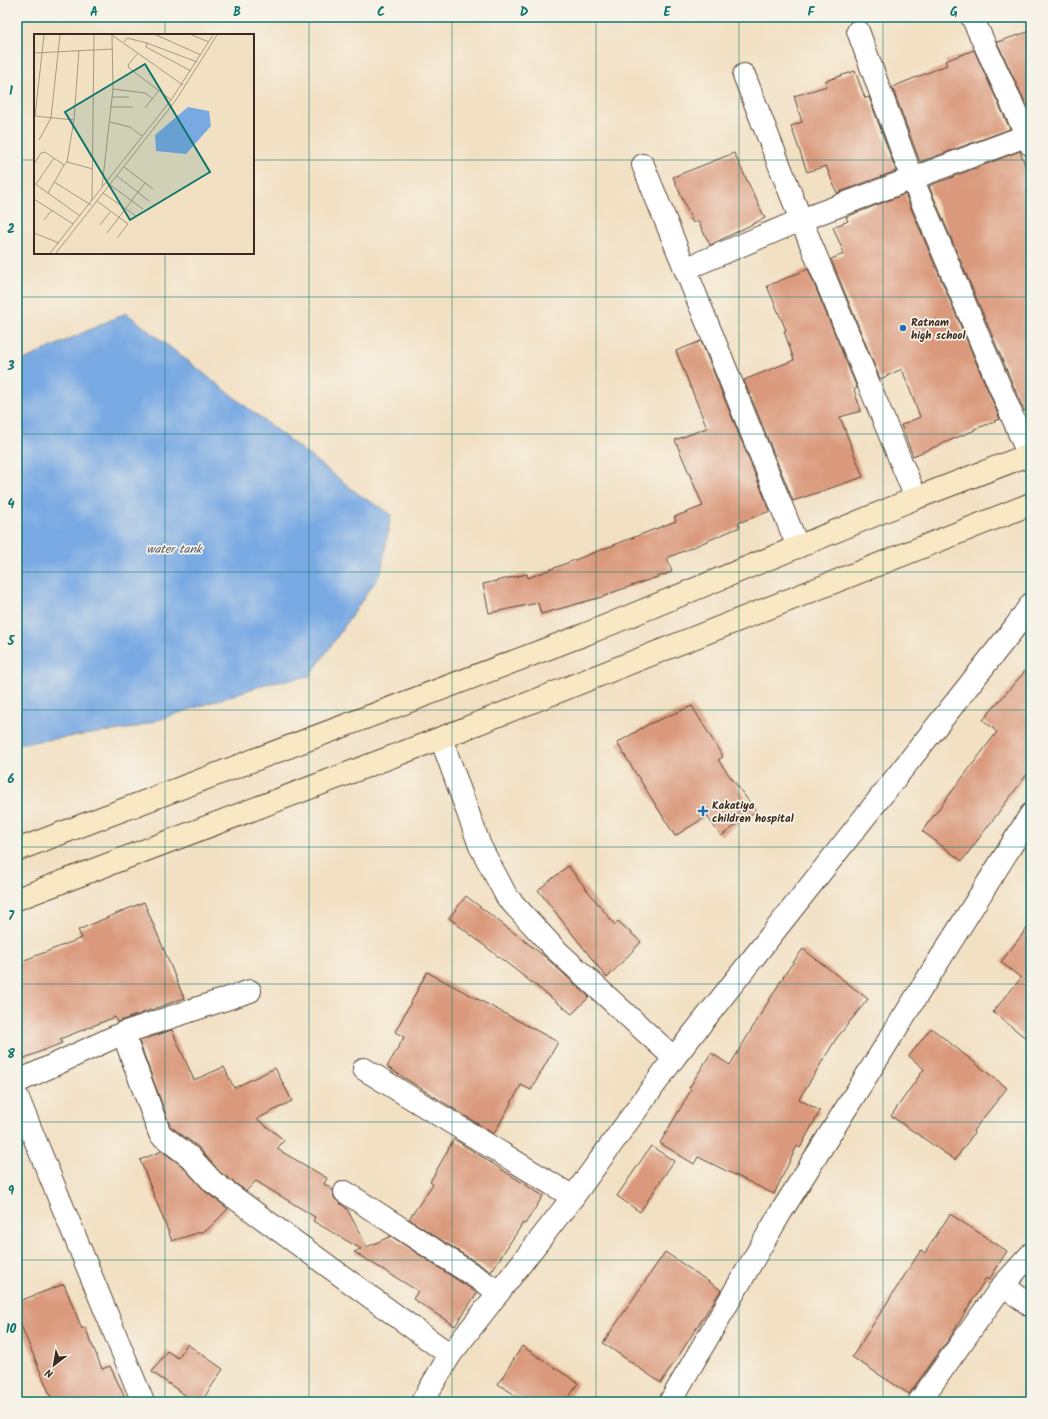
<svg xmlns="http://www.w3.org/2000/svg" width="1048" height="1419" viewBox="0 0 1048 1419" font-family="Kalam,sans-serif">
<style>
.water{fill:#78a9e3;stroke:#5a6a80}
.building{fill:#da997b}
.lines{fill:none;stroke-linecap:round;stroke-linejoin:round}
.street-casing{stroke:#564537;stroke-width:24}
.secondary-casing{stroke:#564537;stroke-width:24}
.street{stroke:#fff;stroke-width:22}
.secondary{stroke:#f8e8c3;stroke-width:22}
.grid{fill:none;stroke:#0f766e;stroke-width:1;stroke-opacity:0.55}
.poi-dot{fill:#1f6fb2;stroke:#f7f3e8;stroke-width:1.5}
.labels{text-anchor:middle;stroke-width:3.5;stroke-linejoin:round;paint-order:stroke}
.poi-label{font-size:11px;font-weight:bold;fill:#3b2a1e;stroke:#f7f3e8;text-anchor:start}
.water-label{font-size:12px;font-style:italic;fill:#505663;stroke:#f7f3e8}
.inset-road{fill:none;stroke:#a99781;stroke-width:1}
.view{fill:#0f766e;fill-opacity:0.15;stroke:#0f766e;stroke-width:2}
.inset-edge{fill:none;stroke:#3b2a1e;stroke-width:2}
.neatline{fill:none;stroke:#0f766e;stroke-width:1.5}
.grid-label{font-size:13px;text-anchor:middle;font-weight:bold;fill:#0f766e}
</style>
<rect width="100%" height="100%" fill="#f7f3e8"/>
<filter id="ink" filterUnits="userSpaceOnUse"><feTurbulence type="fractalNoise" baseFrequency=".025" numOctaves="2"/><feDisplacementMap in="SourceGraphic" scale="8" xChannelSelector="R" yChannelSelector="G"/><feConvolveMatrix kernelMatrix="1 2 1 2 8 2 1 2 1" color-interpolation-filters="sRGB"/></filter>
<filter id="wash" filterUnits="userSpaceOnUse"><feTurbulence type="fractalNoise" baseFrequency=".012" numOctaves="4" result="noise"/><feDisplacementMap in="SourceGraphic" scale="16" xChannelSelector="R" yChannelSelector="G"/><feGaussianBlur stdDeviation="0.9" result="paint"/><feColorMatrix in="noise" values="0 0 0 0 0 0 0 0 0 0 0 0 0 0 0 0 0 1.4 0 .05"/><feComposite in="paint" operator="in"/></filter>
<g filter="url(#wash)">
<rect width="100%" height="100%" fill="#f2e0c3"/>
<polygon class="water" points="126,313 361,496 391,514 381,573 310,676 266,684 134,728 17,744 17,363"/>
<g id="blocks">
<g class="building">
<polygon points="1031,31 1031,115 997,42"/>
<polygon points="974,50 1010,129 920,162 892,87 947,65 945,61"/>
<polygon points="855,71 865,98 869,97 896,171 837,193 826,166 807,172 791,126 802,122 794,96 827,86 825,81"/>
<polygon points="1020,151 1031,182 1031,409 1024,411 929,186"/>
<polygon points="734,153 765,218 710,245 698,221 693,223 673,177"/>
<polygon points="905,194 1000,419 994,421 995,422 974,429 975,430 913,456 901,425 920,417 902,369 880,379 831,259 844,254 833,227 848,221 846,217"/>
<polygon points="808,269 857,388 854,390 861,411 840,417 863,477 793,501 744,380 794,360 784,331 786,330 767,286"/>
<polygon points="701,341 770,511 738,523 740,527 667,558 672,572 608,594 609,595 541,614 538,603 489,613 483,584 527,574 528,578 676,521 674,517 703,506 675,440 707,428 676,351"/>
<polygon points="1031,664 1031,769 962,861 922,831 997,732 983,720"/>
<polygon points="692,706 723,757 718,760 756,811 721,836 707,816 675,836 617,743 649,724"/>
<polygon points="568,866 615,925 618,921 641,942 607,978 538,890"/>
<polygon points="466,896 544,956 589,997 572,1014 449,918"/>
<polygon points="144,902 184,998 117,1022 115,1017 60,1039 62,1043 17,1061 17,963 82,938 78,930"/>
<polygon points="1031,923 1031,1042 993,1012 1021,978 1001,962"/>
<polygon points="803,949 868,999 836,1039 799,1099 820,1111 800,1148 797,1146 774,1194 698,1157 694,1164 660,1143 691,1090 689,1088 711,1053 730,1065 785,974"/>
<polygon points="427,972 558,1042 531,1090 521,1085 494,1134 387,1067 404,1037 395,1032"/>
<polygon points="931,1028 1007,1088 973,1131 974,1133 955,1160 891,1116 924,1069 909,1056"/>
<polygon points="172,1030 194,1080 224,1067 234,1088 275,1068 292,1101 257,1119 284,1140 277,1149 327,1178 324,1184 333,1190 334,1198 347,1209 367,1247 391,1236 477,1293 455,1326 413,1299 418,1291 354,1252 361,1249 313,1221 315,1217 256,1181 246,1191 221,1173 198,1147 170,1126 139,1041"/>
<polygon points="454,1139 543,1196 525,1224 523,1223 491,1272 409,1219 433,1184 430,1182"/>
<polygon points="651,1146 674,1161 640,1212 617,1196"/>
<polygon points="162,1151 182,1166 206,1192 228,1209 207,1230 172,1241 140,1160"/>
<polygon points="950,1214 1007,1251 989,1280 986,1278 951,1336 909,1394 852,1357 921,1250 925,1253"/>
<polygon points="665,1252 721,1290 661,1383 603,1343"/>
<polygon points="64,1284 82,1329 85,1327 102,1369 110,1366 127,1402 53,1402 17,1316 17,1302"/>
<polygon points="187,1344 223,1369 201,1402 195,1402 152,1372 167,1351 178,1358"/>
<polygon points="522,1346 578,1383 566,1402 526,1402 498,1384"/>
</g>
</g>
</g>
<g filter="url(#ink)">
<use href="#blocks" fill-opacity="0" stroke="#564537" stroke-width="1"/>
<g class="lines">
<g class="street-casing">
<g id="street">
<polyline points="972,17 1031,145"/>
<polyline points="858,31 912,178 1031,461"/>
<polyline points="744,75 801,220 916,498"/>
<polyline points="643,165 798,547"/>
<polyline points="685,269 801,220 1031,134"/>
<polyline points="441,738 480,846 507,897 554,948 674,1058"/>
<polyline points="123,1033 160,1134 190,1157 213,1182 450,1355"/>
<polyline points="364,1069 573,1197"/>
<polyline points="17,1082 123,1033 250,991"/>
<polyline points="17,1096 143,1402"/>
<polyline points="345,1192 499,1292"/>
<polyline points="1003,1285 1031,1306"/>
<polyline points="422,1402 450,1355 573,1197 674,1058 1015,627 1031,604"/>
<polyline points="670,1402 781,1212 1031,814"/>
<polyline points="919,1402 1003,1285 1031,1254"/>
</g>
</g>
<g class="secondary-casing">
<g id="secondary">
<polyline points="17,850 586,634 916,498 1031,454"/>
<polyline points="17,899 441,738 1031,504"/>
</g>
</g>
<use href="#street" class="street"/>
<use href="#secondary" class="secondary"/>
</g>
</g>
<path class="grid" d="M165,17v18M309,17v1385M452,17v1385M596,17v1385M739,17v1385M883,17v1385M17,160h18M253,160h778M165,253v1149M17,297h1014M17,434h1014M17,572h1014M17,710h1014M17,847h1014M17,984h1014M17,1122h1014M17,1260h1014"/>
<g class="poi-dot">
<circle cx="903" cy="328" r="4"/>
<path d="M701 805h4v4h4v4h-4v4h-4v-4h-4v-4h4z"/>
</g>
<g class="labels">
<g class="poi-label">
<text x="911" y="326">Ratnam<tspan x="911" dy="13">high school</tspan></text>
<text x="712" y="809">Kakatiya<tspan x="712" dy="13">children hospital</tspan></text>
</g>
<g class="water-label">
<text x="174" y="553">water tank</text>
</g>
</g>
<g transform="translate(34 34)">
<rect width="220" height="220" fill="#f2e0c3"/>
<path d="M154,73l21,4 2,15 -25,28 -30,-3 -1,-16z" fill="#78a9e3"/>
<path class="inset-road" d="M78,1l71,50M122,1l45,20M158,1l17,7M90,8l3,-4 20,5 -1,4 45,24M113,9l50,19M0,19l79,-4M104,19l-10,12 1,3 42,32M79,55l32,4 8,6M78,63h17M77,73h22M111,74l14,-18M0,82l40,4M1,82l9,-81M76,88l20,5 12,9M5,106l12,-22 9,-83M33,128l7,-42 5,-70M0,130l7,-11 4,-1 19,13 3,-3 26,7M90,133l29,22M83,142l32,25M20,148l37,23M0,149l46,33M2,150l18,-26M75,150l34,25M68,153l11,-98 -1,-54M14,159l16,-28M69,159l33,23M0,165l39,25M58,166l2,-165M63,167l31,23 -11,14M10,186l8,-10M66,191l10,-13M0,199l25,10M73,199l38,-50M16,219l121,-153 42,-65M22,219l120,-153 41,-65"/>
<path class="view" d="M111,30l65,108 -80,48 -65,-108z"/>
<rect width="220" height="220" class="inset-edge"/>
</g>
<rect width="1048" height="1419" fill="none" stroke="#f7f3e8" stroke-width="44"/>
<g transform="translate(54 1365) rotate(211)" stroke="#f7f3e8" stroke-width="3" paint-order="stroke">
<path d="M0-3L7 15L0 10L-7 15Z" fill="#3b2a1e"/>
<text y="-6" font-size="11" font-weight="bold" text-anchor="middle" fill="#3b2a1e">N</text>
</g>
<rect x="22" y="22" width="1004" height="1375" class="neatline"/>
<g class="grid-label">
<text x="94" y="16">A</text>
<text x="237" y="16">B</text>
<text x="381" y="16">C</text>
<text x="524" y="16">D</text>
<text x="667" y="16">E</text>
<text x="811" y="16">F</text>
<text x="954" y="16">G</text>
<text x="11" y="95">1</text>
<text x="11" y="233">2</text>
<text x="11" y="370">3</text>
<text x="11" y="508">4</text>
<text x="11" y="645">5</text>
<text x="11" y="783">6</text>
<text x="11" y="920">7</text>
<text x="11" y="1058">8</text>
<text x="11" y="1195">9</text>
<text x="11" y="1333">10</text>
</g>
</svg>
